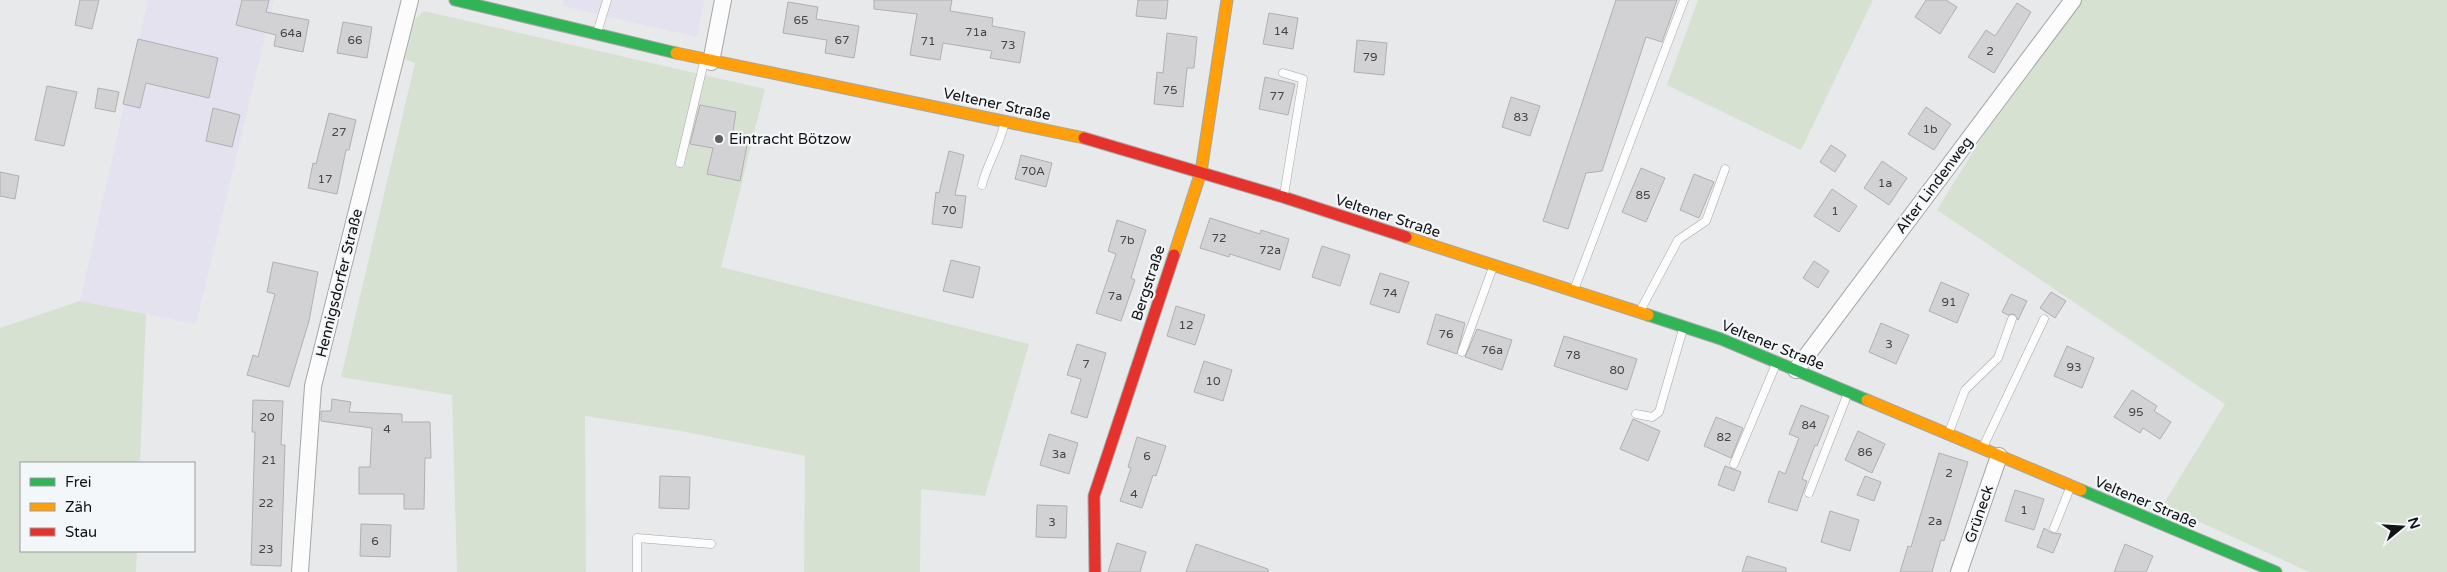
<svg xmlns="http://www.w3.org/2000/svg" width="2447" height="572" viewBox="0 0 2447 572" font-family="'Varela Round',sans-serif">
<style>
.commercial{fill:#e4e2ef}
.green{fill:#d7e1d1}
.building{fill:#d2d2d4;stroke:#b0b0b2}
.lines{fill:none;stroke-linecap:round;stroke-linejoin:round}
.lane-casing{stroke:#a5a6a7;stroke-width:9}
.street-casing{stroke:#a5a6a7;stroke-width:18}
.fast-casing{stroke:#a5a6a7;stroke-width:13}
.slow-casing{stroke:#a5a6a7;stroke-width:13}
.jam-casing{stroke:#a5a6a7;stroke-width:13}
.lane{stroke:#fcfcfc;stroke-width:8}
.street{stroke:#fcfcfc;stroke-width:16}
.fast{stroke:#30b455;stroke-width:11}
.slow{stroke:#ff9f0a;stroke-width:11}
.jam{stroke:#e5322d;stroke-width:11}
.poi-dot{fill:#5d5e5f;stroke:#f4f7fa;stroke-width:2}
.labels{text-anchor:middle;stroke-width:4.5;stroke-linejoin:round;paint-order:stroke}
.number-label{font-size:12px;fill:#444546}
.street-label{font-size:15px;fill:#121314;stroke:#f4f7fa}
.poi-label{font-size:15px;fill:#121314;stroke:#f4f7fa;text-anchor:start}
</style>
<rect width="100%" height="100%" fill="#e8e9eb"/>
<g class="commercial">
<polygon points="148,0 274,0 196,324 80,301"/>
<polygon points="564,0 704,0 697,37 562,6"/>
</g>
<g class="green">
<polygon points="1698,0 1873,0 1801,150 1667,85"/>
<polygon points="2063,0 2447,0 2447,572 2309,572 2163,505 2225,404 1937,210 2065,2"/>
<polygon points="424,11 765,89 721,267 1029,344 985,496 921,489 920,572 804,572 805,456 681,431 585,416 586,572 457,572 452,395 341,377 415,63 405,59 415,19"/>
<polygon points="80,301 146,314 140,463 21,463 21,551 137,551 136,572 0,572 0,328"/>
</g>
<g class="building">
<polygon points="80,0 99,0 92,29 75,25"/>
<polygon points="242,0 269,0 266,12 309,20 303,52 274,46 276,35 236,25"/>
<polygon points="874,0 952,0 950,11 993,18 992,26 1025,32 1020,63 990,58 992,51 943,43 940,60 910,55 917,14 874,9"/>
<polygon points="1138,0 1168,0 1166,19 1136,16"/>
<polygon points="1616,0 1677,0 1662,42 1646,37 1602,171 1586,173 1568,229 1543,221"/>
<polygon points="1926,0 1946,0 1957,7 1940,34 1915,17"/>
<polygon points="788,2 818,7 816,19 859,26 854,58 825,53 827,40 783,33"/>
<polygon points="2017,3 2031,12 1994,73 1968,57 1986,30 1995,36"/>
<polygon points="1269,13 1298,18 1293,49 1263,44"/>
<polygon points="343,22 372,27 367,58 337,53"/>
<polygon points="1167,33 1197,37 1194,68 1187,68 1183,107 1154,104 1157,72 1163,73"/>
<polygon points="138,39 218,58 209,98 146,83 140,108 123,104"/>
<polygon points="1357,40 1387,43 1384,75 1354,72"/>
<polygon points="1265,77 1295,84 1288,115 1259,109"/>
<polygon points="47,86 77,92 64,146 35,140"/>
<polygon points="98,88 119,92 115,112 95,108"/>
<polygon points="1511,97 1540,106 1530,136 1502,127"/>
<polygon points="700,105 736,112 733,131 749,135 740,181 707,174 713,148 690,144"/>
<polygon points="1926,107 1951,124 1934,150 1908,134"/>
<polygon points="213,108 240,115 232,147 206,141"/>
<polygon points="329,113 356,120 349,150 346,150 337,194 308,188 313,163 316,164"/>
<polygon points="1831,145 1846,155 1835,172 1820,162"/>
<polygon points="949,151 964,155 955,195 966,196 962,228 932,224 936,192 939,193"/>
<polygon points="1021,155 1052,163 1046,187 1015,179"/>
<polygon points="1882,161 1907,178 1889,205 1864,188"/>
<polygon points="1641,168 1665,178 1646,222 1622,212"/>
<polygon points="0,172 19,176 15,199 0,196"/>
<polygon points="1694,174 1714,182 1699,218 1680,210"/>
<polygon points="1832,189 1857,206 1839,232 1814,216"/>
<polygon points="1210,218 1260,234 1261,230 1289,239 1280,270 1230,254 1229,257 1200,248"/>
<polygon points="1117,220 1146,230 1131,278 1135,280 1121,321 1096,313 1116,254 1108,251"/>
<polygon points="1322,246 1350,255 1340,286 1312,277"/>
<polygon points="951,260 980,267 973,298 943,291"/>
<polygon points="1814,261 1829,271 1818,288 1803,278"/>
<polygon points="273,262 318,272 309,321 289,387 247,375 253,355 258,357 275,294 267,292"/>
<polygon points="1380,273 1409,282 1399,313 1370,304"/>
<polygon points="1941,282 1969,294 1957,323 1929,311"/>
<polygon points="2051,292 2066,301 2055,318 2040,308"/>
<polygon points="2011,294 2027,301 2018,320 2014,314 2008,315 2002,312"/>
<polygon points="1176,306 1205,315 1195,345 1167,336"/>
<polygon points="1436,314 1465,323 1457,354 1427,344"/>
<polygon points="1881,323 1909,335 1896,364 1869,352"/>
<polygon points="1477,329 1512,340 1502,370 1465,357"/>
<polygon points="1564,336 1637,359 1627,390 1554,366"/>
<polygon points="1077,344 1106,353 1087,418 1071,413 1081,379 1067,375"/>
<polygon points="2067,346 2094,358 2082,388 2054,376"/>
<polygon points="1204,361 1232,370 1223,401 1194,392"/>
<polygon points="2132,390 2157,406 2154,411 2171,422 2160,439 2143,428 2140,433 2114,417"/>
<polygon points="332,399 351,402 349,412 402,414 402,422 430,422 431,458 425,458 424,509 404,509 404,494 359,494 359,467 370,467 372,428 321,421 321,411 331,411"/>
<polygon points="253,400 283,401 281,445 285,445 281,566 251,565 255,432 252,432"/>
<polygon points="1801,405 1829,416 1817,446 1815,445 1802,479 1807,481 1797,511 1768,502 1779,471 1785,474 1799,438 1789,434"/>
<polygon points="1716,417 1743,428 1731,458 1704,446"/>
<polygon points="1633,419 1660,431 1648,461 1620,449"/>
<polygon points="1858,431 1885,444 1872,473 1845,460"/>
<polygon points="1049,434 1078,443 1069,474 1040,465"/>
<polygon points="1137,437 1166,446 1156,476 1153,475 1142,508 1120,501 1131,468 1128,467"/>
<polygon points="1939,453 1968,462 1944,541 1941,540 1932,572 1900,572 1908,546 1911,547"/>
<polygon points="1725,466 1741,472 1734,491 1718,485"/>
<polygon points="660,476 690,477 689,509 659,508"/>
<polygon points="1865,476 1881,482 1874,501 1857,495"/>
<polygon points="2015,490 2044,499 2034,530 2005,521"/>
<polygon points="1037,505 1067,506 1066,538 1036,537"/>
<polygon points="1830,511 1859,520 1850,551 1821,542"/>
<polygon points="361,524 391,525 390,557 360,556"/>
<polygon points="2044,528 2052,533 2061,534 2053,553 2037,547"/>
<polygon points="1117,543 1146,552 1140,572 1108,572"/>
<polygon points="1196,544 1268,569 1268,572 1186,572"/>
<polygon points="2125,544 2153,556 2146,572 2114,572"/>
<polygon points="1747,556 1786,568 1786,572 1742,572"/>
</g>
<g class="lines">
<g class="lane-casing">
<g id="lane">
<polyline points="597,33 607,0"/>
<polyline points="1283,73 1303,79 1284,195"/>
<polyline points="680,163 704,62"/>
<path d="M982,185c5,-21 17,-38 22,-60"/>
<polyline points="1574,290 1684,0"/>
<polyline points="1640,311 1678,240 1706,221 1725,169"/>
<polyline points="1462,352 1493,267"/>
<polyline points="1636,414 1652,417 1659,412 1683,329"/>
<polyline points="1949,432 1965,390 1998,358 2012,319"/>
<polyline points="1983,447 2044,319"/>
<polyline points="1734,464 1776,364"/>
<polyline points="1809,493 1848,393"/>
<polyline points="2054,528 2070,488"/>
<polyline points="637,572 637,538 711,544"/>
</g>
</g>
<g class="street-casing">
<g id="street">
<polyline points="711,62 723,0"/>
<polyline points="1796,370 2073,0"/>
<polyline points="300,572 313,386 410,0"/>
<polyline points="1959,572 1999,456"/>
</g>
</g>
<g class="fast-casing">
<g id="fast">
<polyline points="455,0 676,53"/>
<polyline points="1648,315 1721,339 1867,400"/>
<polyline points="2081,490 2276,572"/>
</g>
</g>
<g class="slow-casing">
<g id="slow">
<polyline points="676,53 1084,138"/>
<polyline points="1406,237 1648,315"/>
<polyline points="1174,255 1201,172 1227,0"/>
<polyline points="1867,400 2081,490"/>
</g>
</g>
<g class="jam-casing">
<g id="jam">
<polyline points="1084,138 1283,197 1406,237"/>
<polyline points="1095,572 1094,496 1174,255"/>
</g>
</g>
<use href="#lane" class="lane"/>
<use href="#street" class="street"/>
<use href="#fast" class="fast"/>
<use href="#slow" class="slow"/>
<use href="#jam" class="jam"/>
</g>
<circle class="poi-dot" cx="719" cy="139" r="5"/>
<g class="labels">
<g class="number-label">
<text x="801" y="24">65</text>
<text x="1281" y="35">14</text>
<text x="976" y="36">71a</text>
<text x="291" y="37">64a</text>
<text x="355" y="44">66</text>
<text x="842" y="44">67</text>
<text x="928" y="45">71</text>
<text x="1008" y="49">73</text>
<text x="1990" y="55">2</text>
<text x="1370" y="61">79</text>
<text x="1170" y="94">75</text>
<text x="1277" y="100">77</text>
<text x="1521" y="121">83</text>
<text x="1930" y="133">1b</text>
<text x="339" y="136">27</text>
<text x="1033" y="175">70A</text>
<text x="325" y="183">17</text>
<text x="1885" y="187">1a</text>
<text x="1643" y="199">85</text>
<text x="949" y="214">70</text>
<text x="1835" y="215">1</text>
<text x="1219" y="242">72</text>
<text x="1127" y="244">7b</text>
<text x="1270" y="254">72a</text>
<text x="1390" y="297">74</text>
<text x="1115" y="300">7a</text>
<text x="1949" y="306">91</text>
<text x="1186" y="329">12</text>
<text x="1446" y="338">76</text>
<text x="1889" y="348">3</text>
<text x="1492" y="354">76a</text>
<text x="1573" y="359">78</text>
<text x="1086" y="368">7</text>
<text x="2074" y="371">93</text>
<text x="1617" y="374">80</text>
<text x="1213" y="385">10</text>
<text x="2136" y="416">95</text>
<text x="267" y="421">20</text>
<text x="1809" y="429">84</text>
<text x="387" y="433">4</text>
<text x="1724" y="441">82</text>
<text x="1865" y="456">86</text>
<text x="1059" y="458">3a</text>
<text x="1147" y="460">6</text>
<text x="269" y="464">21</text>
<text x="1949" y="477">2</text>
<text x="1134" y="498">4</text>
<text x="266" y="507">22</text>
<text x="2024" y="514">1</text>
<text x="1935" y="525">2a</text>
<text x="1052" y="526">3</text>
<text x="375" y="545">6</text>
<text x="266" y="553">23</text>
</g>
<g class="street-label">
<text transform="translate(997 104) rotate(12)" y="5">Veltener Straße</text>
<text transform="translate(1934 185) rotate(-53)" y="5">Alter Lindenweg</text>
<text transform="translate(1388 216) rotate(18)" y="5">Veltener Straße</text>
<text transform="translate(339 283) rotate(-76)" y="5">Hennigsdorfer Straße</text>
<text transform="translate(1148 283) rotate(-72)" y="5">Bergstraße</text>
<text transform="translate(1773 345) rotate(22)" y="5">Veltener Straße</text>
<text transform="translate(2146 502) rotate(23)" y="5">Veltener Straße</text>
<text transform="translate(1979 514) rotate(-71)" y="5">Grüneck</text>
</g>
<g class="poi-label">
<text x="729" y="144">Eintracht Bötzow</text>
</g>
</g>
<rect x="20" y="462" width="175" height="90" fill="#f4f7fa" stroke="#9a9c9e"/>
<rect x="30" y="478" width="25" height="8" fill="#30b455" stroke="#9a9c9e"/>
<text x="65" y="487" font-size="15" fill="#121314">Frei</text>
<rect x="30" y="503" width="25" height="8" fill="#ff9f0a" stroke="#9a9c9e"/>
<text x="65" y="512" font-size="15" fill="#121314">Zäh</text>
<rect x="30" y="528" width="25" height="8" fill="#e5322d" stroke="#9a9c9e"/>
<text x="65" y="537" font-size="15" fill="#121314">Stau</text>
<g transform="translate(2402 527) rotate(72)" stroke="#f4f7fa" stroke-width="4" paint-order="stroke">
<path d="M0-4L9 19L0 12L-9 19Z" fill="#121314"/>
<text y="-8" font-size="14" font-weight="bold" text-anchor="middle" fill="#121314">N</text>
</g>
</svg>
